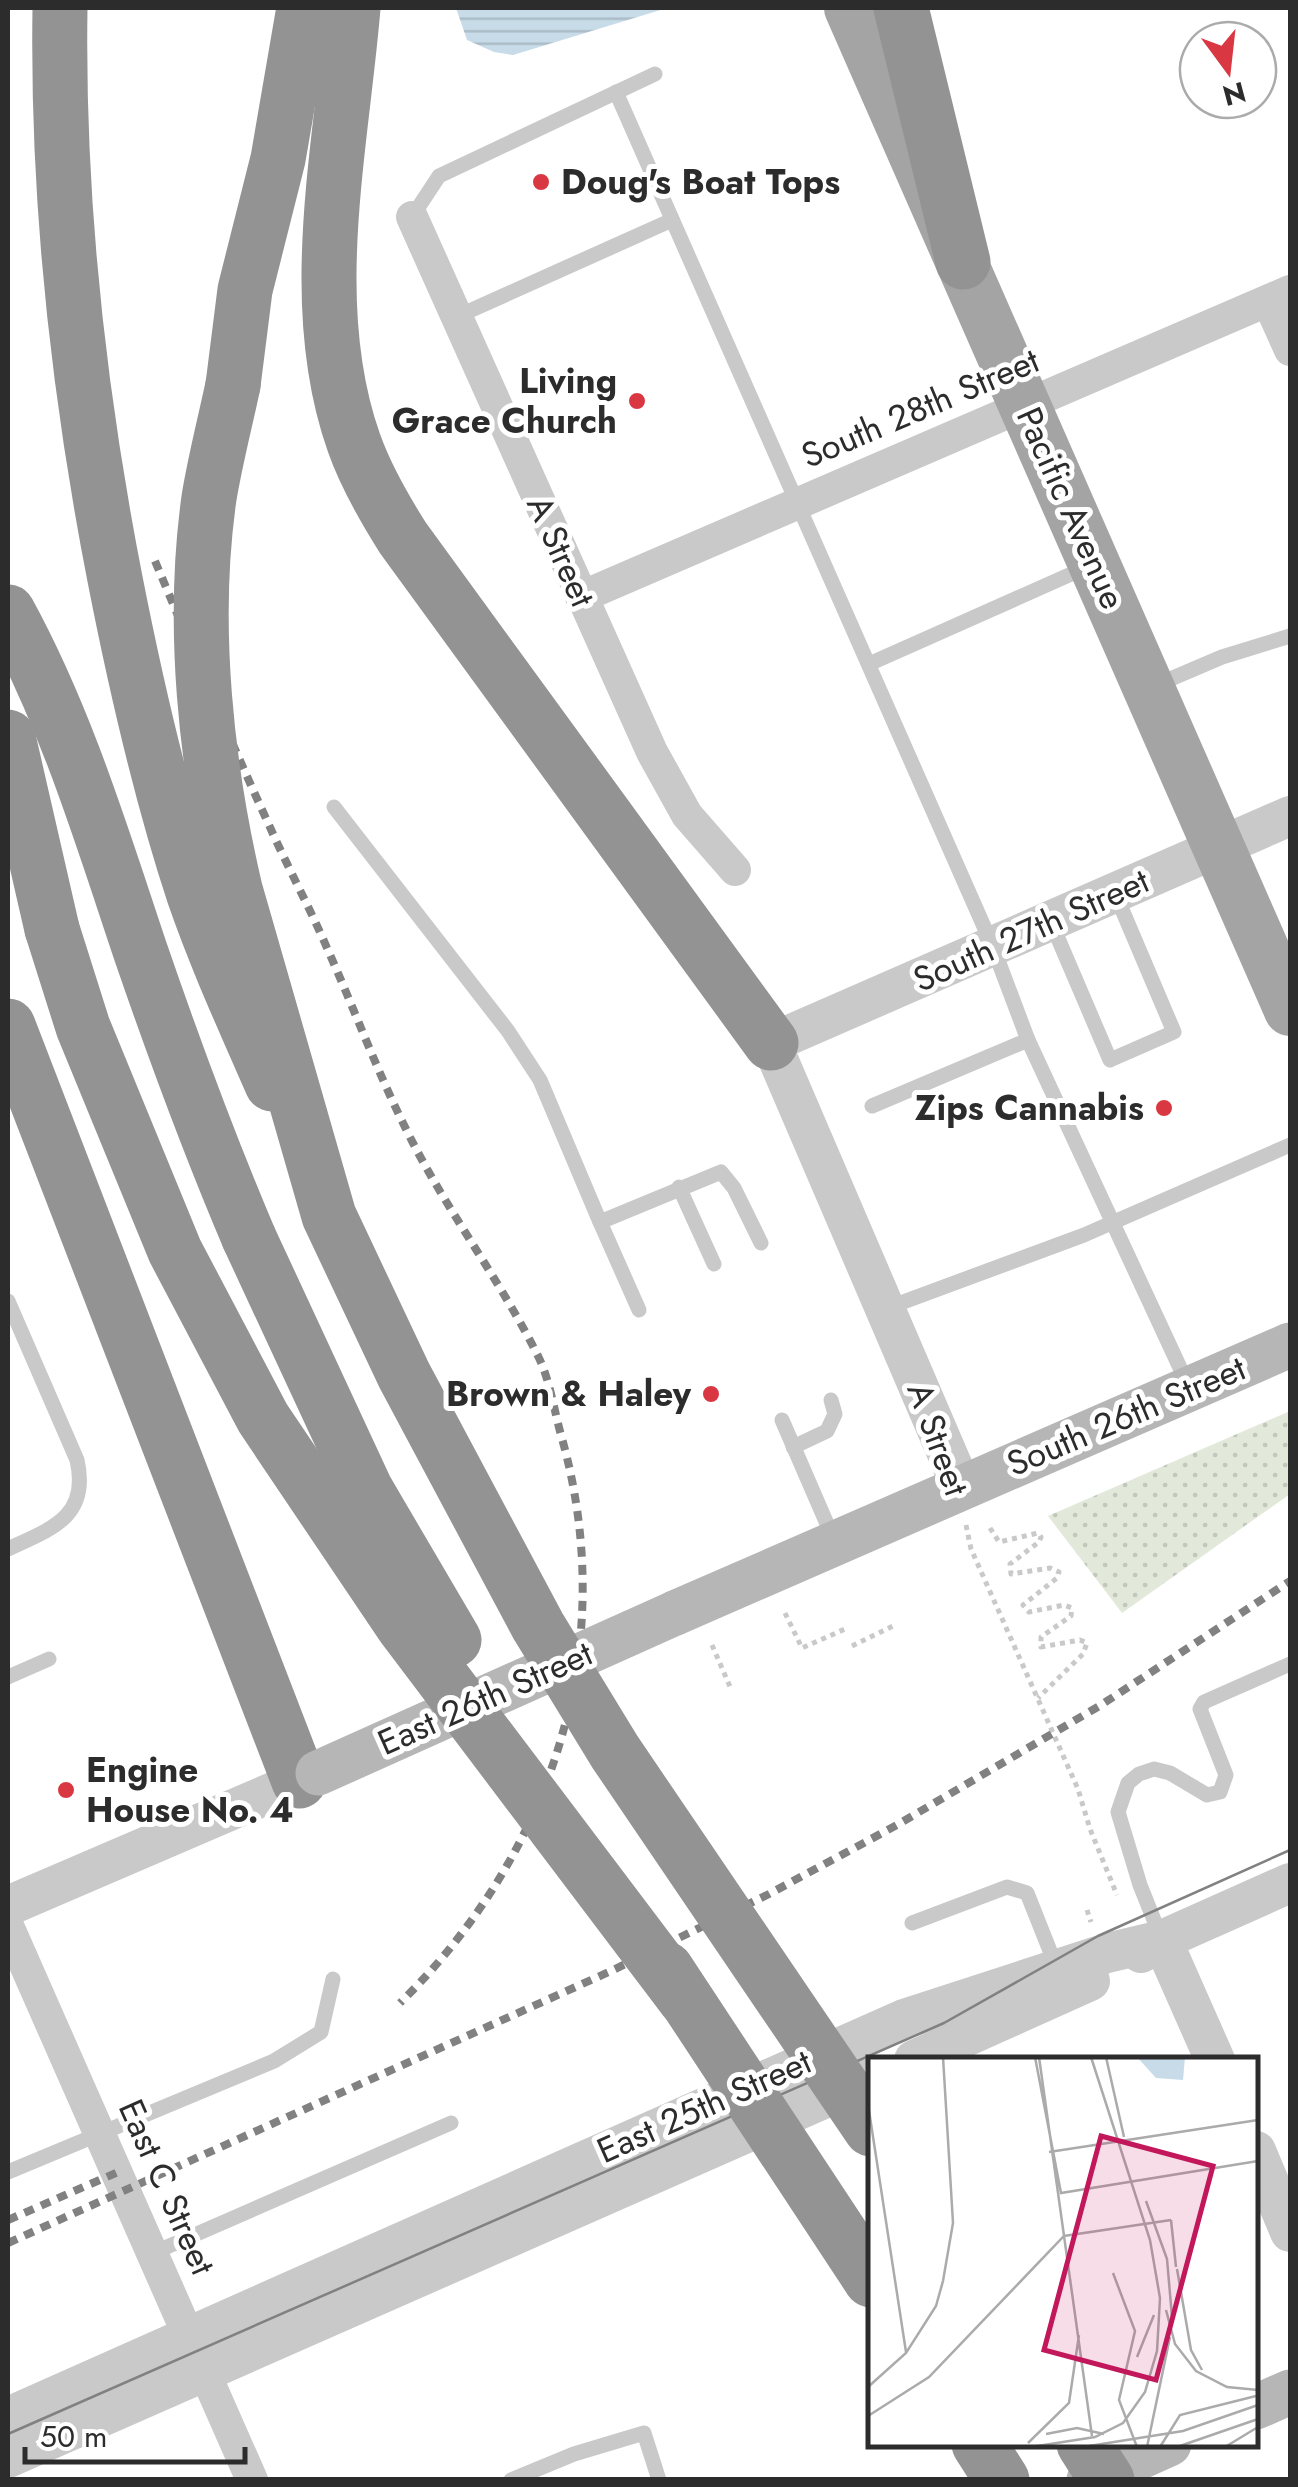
<svg xmlns="http://www.w3.org/2000/svg" width="1298" height="2487" viewBox="0 0 1298 2487" font-family="Jost,sans-serif">
<style>
.grass{fill:url(#grass-dots)}
.water{fill:url(#water-rules)}
.lines{fill:none;stroke-linecap:round;stroke-linejoin:round}
.path{stroke:#c9c9c9;stroke-width:5;stroke-dasharray:5 5;stroke-linecap:butt}
.service{stroke:#c9c9c9;stroke-width:15}
.minor{stroke:#c9c9c9;stroke-width:32}
.tertiary{stroke:#c9c9c9;stroke-width:40}
.secondary{stroke:#b6b6b6;stroke-width:45}
.primary{stroke:#a4a4a4;stroke-width:52}
.motorway{stroke:#939393;stroke-width:55}
.tram{stroke:#818181;stroke-width:2.5}
.rail{stroke:#818181;stroke-width:8;stroke-dasharray:10 8;stroke-linecap:butt}
.secondary-bridge{stroke:#b6b6b6;stroke-width:45}
.motorway-bridge{stroke:#939393;stroke-width:55}
.poi-dot{fill:#d93843;stroke:#fff;stroke-width:4}
.labels{text-anchor:middle;stroke-width:10;stroke-linejoin:round;paint-order:stroke}
.poi-label{font-size:35px;font-weight:bold;fill:#2c2c2c;stroke:#fff;text-anchor:end}
.street-label{font-size:35px;fill:#2c2c2c;stroke:#fff}
.inset-road{fill:none;stroke:#ababab;stroke-width:2.5}
.view{fill:#c2185b;fill-opacity:0.15;stroke:#c2185b;stroke-width:5}
.inset-edge{fill:none;stroke:#2c2c2c;stroke-width:5}
</style>
<defs>
<pattern id="grass-dots" width="8" height="8" patternUnits="userSpaceOnUse" patternTransform="scale(2.5)"><rect width="8" height="8" fill="#e2e9da"/><path d="M2 2h.1M6 6h.1" fill="none" stroke="#c2c8bb" stroke-width="1.8" stroke-linecap="round"/></pattern>
<pattern id="water-rules" width="6" height="5" patternUnits="userSpaceOnUse" patternTransform="scale(2.5)"><rect width="6" height="5" fill="#c7dbe8"/><path d="M0 2.5h6" fill="none" stroke="#abbcc7"/></pattern>
</defs>
<rect width="100%" height="100%" fill="#fff"/>
<polygon class="grass" points="1290,1411 1290,1494 1122,1613 1048,1516"/>
<polygon class="water" points="456,8 667,8 513,55 494,52 467,40"/>
<g class="lines">
<g class="path">
<polyline points="966,1525 971,1549 1078,1789 1090,1829 1117,1895"/>
<polyline points="990,1528 999,1542 1038,1533 1041,1537 1039,1542 1010,1564 1011,1574 1050,1568 1059,1572 1057,1578 1023,1605 1029,1612 1064,1605 1072,1608 1071,1616 1041,1637 1041,1647 1080,1640 1087,1643 1083,1654 1038,1698"/>
<polyline points="785,1613 802,1648 845,1629"/>
<polyline points="712,1645 731,1689"/>
<polyline points="852,1646 893,1626"/>
<polyline points="1087,1910 1091,1922"/>
</g>
<g class="service">
<polyline points="616,92 993,947 1028,1040 1188,1385"/>
<polyline points="412,217 439,176 655,74"/>
<polyline points="456,317 672,220"/>
<polyline points="869,664 1087,567"/>
<polyline points="1154,686 1222,657 1290,636"/>
<polyline points="334,807 508,1031 540,1080 600,1222 721,1172 734,1188 761,1243"/>
<polyline points="1051,922 1110,1060 1174,1032 1115,893"/>
<polyline points="872,1106 1028,1040"/>
<polyline points="679,1187 714,1264"/>
<polyline points="600,1222 639,1310"/>
<path d="M8,1301l69,159c13,57 -26,69 -69,89"/>
<polyline points="887,1308 1084,1235 1290,1145"/>
<polyline points="782,1420 834,1540"/>
<polyline points="793,1447 827,1431 835,1414 831,1400"/>
<polyline points="8,1677 49,1659"/>
<polyline points="912,1923 1007,1887 1027,1893 1056,1966"/>
<polyline points="1162,1940 1140,1885 1118,1812 1128,1783 1139,1774 1154,1769 1170,1773 1207,1795 1220,1792 1226,1775 1200,1709 1204,1702 1290,1664"/>
<polyline points="8,2172 274,2061 321,2032 333,1979"/>
<polyline points="153,2253 451,2123"/>
<polyline points="511,2480 574,2454 644,2433 659,2480"/>
</g>
<g class="minor">
<polyline points="412,217 652,752 687,815 735,870"/>
<polyline points="1268,301 1290,350"/>
<polyline points="581,597 1290,291"/>
<polyline points="8,1926 252,2480"/>
</g>
<g class="tertiary">
<polyline points="962,1488 771,1043 1290,816"/>
<polyline points="8,1906 299,1781"/>
<polyline points="1162,1940 1215,2060"/>
<polyline points="1141,1953 1162,1940 1290,1883"/>
<polyline points="914,2060 1090,1981"/>
<polyline points="1256,2151 1290,2232"/>
<polyline points="8,2417 904,2019 1107,1953 1162,1940"/>
<polyline points="8,2458 871,2078"/>
</g>
<g class="secondary">
<polyline points="675,1613 1290,1345"/>
<polyline points="1256,2407 1290,2392"/>
<polyline points="1089,2480 1169,2444"/>
</g>
<polyline class="primary" points="850,8 1290,1010"/>
<g class="motorway">
<path d="M60,8c-3,193 18,382 55,571 21,107 45,213 79,316 22,64 51,127 78,189"/>
<path d="M353,8c-12,141 -48,297 1,435 12,34 30,65 49,95l368,505"/>
<polyline points="901,8 963,262"/>
<polyline points="233,385 245,290 278,159 304,8"/>
<path d="M8,612c59,108 94,225 133,341 33,96 68,191 108,285"/>
<polyline points="8,737 52,929"/>
<polyline points="8,1026 299,1781"/>
<polyline points="979,2444 1002,2480"/>
</g>
<polyline class="tram" points="8,2434 944,2023 1098,1936 1290,1850"/>
<g class="rail">
<path d="M155,561c37,88 74,177 114,264 18,41 40,81 58,123 26,58 48,118 76,175 39,82 96,154 136,235 11,23 15,52 22,77 60,209 -8,418 -161,568"/>
<polyline points="8,2220 118,2172"/>
<polyline points="8,2243 611,1971 769,1894 897,1825 1101,1705 1290,1581"/>
</g>
<polyline class="secondary-bridge" points="318,1773 675,1613"/>
<g class="motorway-bridge">
<path d="M233,385c-8,38 -18,76 -24,113 -18,127 -3,267 26,391l94,327 75,159 134,251 77,126 256,377"/>
<polyline points="52,929 83,1027 175,1251 263,1418 403,1626 685,1999"/>
<polyline points="249,1238 366,1490 454,1640"/>
<polyline points="666,1969 871,2280"/>
<polyline points="1084,2444 1107,2480"/>
</g>
</g>
<g class="poi-dot">
<circle cx="541" cy="182" r="10"/>
<circle cx="637" cy="401" r="10"/>
<circle cx="1164" cy="1108" r="10"/>
<circle cx="711" cy="1394" r="10"/>
<circle cx="66" cy="1790" r="10"/>
</g>
<g class="labels">
<g class="poi-label">
<text x="561" y="194" text-anchor="start">Doug's Boat Tops</text>
<text x="617" y="393">Living<tspan x="617" dy="40">Grace Church</tspan></text>
<text x="1144" y="1120">Zips Cannabis</text>
<text x="691" y="1406">Brown &amp; Haley</text>
<text x="86" y="1782" text-anchor="start">Engine<tspan x="86" dy="40">House No. 4</tspan></text>
</g>
<g class="street-label">
<text transform="translate(920 408) rotate(-23)" y="12">South 28th Street</text>
<text transform="translate(1071 508) rotate(66)" y="12">Pacific Avenue</text>
<text transform="translate(561 551) rotate(66)" y="12">A Street</text>
<text transform="translate(1031 930) rotate(-24)" y="12">South 27th Street</text>
<text transform="translate(1126 1416) rotate(-23)" y="12">South 26th Street</text>
<text transform="translate(938 1439) rotate(70)" y="12">A Street</text>
<text transform="translate(485 1698) rotate(-24)" y="12">East 26th Street</text>
<text transform="translate(704 2106) rotate(-24)" y="12">East 25th Street</text>
<text transform="translate(167 2187) rotate(66)" y="12">East C Street</text>
</g>
</g>
<g transform="translate(868 2057)">
<rect width="390" height="390" fill="#fff"/>
<path d="M269,0h48l-2,23 -27,-2z" fill="#c7dbe8"/>
<path class="inset-road" d="M167,0l26,136 197,-32M171,0l53,379M238,0l18,80M0,47l38,248M181,95l209,-32M278,144l21,58 5,58M303,163l5,47M309,212l14,81 11,20M245,216l22,58 -16,69 18,47M298,253l9,34 21,27 31,16 31,3M269,300l17,-42M0,330l38,-34 30,-47 7,-25 10,-58 -10,-166M0,359l61,-39 135,-141 107,-16M178,377l31,-6 27,6M160,386l41,-40 10,-68M221,389l94,-15 75,-26M163,390l64,-10 28,-14 22,-31 12,-41 3,-53 -10,-58 -59,-183M279,390l23,-110M292,390l20,-32 76,-19M309,390l81,-28M357,390l33,-20"/>
<path class="view" d="M233,79l112,30 -57,214 -112,-30z"/>
<rect width="390" height="390" class="inset-edge"/>
</g>
<rect width="1298" height="2487" fill="none" stroke="#2c2c2c" stroke-width="20"/>
<g transform="translate(1228 70) rotate(165)"><circle r="48" fill="#ffffff" stroke="#ababab" stroke-width="2.5"/>
<path d="M0-8L18 38L0 25L-18 38Z" fill="#d93843"/>
<text y="-15" font-size="28" font-weight="bold" text-anchor="middle" fill="#2c2c2c">N</text>
</g>
<path d="M25 2447v15h220v-15" fill="none" stroke="#2c2c2c" stroke-width="5"/>
<text x="40" y="2447" font-size="30" fill="#2c2c2c" stroke="#ffffff" stroke-width="8" paint-order="stroke">50 m</text>
</svg>
